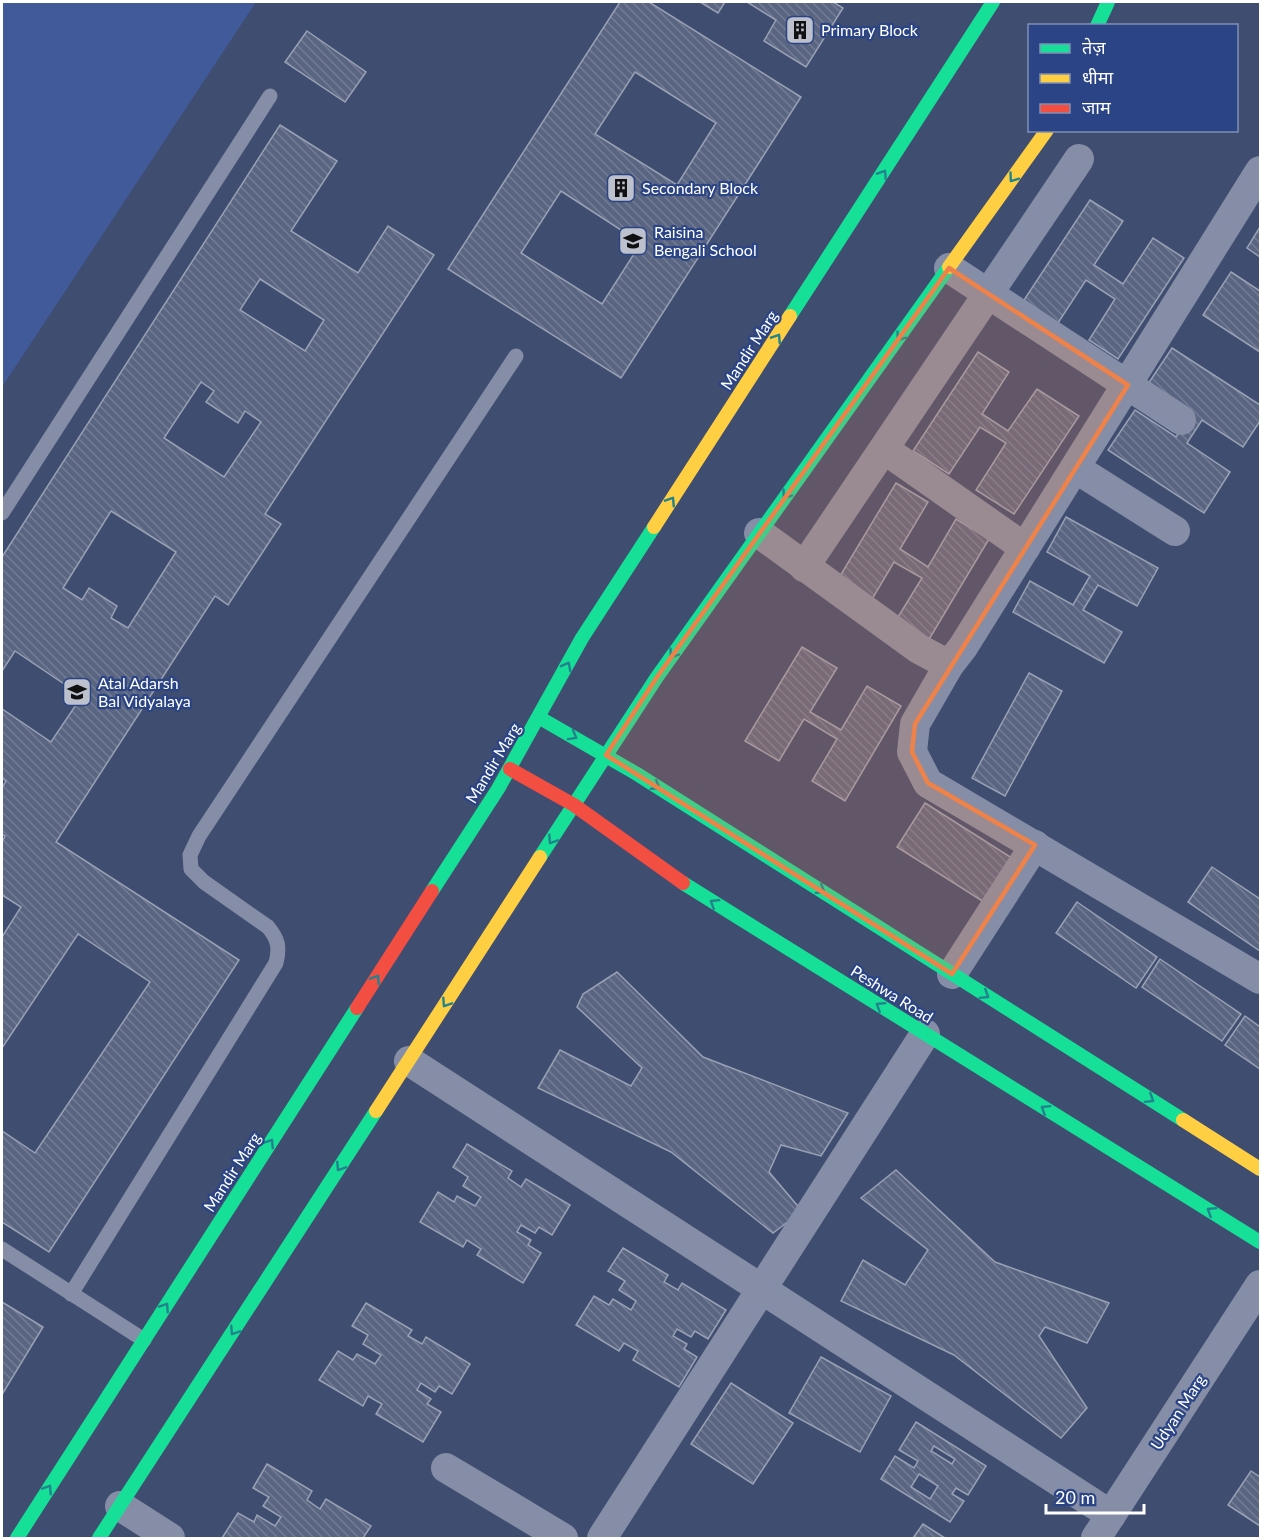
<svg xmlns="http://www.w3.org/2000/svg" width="1262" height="1540" viewBox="0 0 1262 1540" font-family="Lato,'Noto Sans Devanagari',sans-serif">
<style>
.pitch{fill:#405a9a}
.building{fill:url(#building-back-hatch);stroke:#99a1b4;stroke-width:1.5;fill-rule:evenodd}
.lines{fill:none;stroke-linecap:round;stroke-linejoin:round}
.lane{stroke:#858ea6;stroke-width:15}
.street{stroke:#858ea6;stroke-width:30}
.fast{stroke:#16e098;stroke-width:14}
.slow{stroke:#ffcf43;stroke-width:14}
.jam{stroke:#f24e42;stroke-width:14}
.oneway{stroke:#22828d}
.marked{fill:#ee8249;fill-opacity:0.2;stroke:#ee8249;stroke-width:4.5;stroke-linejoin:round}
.labels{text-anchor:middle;stroke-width:4.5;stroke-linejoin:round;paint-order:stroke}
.poi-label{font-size:16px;fill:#fff;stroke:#2a4485;text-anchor:start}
.street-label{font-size:16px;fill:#fff;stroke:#2a4485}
</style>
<defs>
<pattern id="building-back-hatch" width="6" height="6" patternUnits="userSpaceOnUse" patternTransform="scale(1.5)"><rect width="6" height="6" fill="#5a6581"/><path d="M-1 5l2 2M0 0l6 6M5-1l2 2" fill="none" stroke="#737c94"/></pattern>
</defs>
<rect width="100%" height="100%" fill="#3f4d70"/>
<polygon class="pitch" points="3,2 256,2 2,387 2,4"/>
<g class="building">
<path d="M620,2h29l152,95 -180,281 -173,-109zM635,72l81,51 -39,62 -82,-51zM561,191l80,52 -39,61 -81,-51z"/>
<polygon points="700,2 725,2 718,13"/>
<polygon points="747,2 833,2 843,8 806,67 764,41 776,20"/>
<polygon points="307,31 366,72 345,102 285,62"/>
<path d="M280,125l57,36 -46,70 67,42 30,-47 46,29 -169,259 16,10 -53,81 -13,-9 -159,246 183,118 -190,292 -47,-30v-91l33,22 115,-171 -72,-48 -76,114v-111l19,-30 -19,-12v-53l3,-6 -3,-2v-46l4,-7 -4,-3v-69l49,33 31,-46 -67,-45 -13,20v-114zM260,279l64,41 -19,31 -65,-41zM201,382l13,9 -8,11 32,21 7,-12 16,11 -37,55 -60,-39zM111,511l65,41 -48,76 -17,-10 6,-12 -28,-18 -7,12 -19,-12z"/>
<polygon points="1090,200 1123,221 1094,265 1123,284 1153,238 1184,258 1118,359 1089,340 1115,299 1086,280 1058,323 1024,300"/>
<polygon points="1260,227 1260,257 1247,248"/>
<polygon points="1231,272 1260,291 1260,352 1203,315"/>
<polygon points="1172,348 1260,405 1260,421 1243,447 1202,420 1187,443 1230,472 1204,513 1108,450 1135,410 1176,437 1190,415 1146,387"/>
<polygon points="978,352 1009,372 982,414 1008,431 1037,389 1079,416 1014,514 976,490 1006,443 980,427 949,474 913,451"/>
<polygon points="896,483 928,502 900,549 928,567 956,519 989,539 928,641 895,622 922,578 894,562 868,606 834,586"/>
<polygon points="1066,517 1158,568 1137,606 1098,585 1083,610 1122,632 1104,663 1013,612 1030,581 1073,605 1090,576 1047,552"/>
<polygon points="802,647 837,668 810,712 841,730 867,686 901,706 845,801 812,781 837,739 804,719 779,761 745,741"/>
<polygon points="1029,673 1062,691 1005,796 972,778"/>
<polygon points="925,803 1015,860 987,904 897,847"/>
<polygon points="1212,867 1260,899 1260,951 1188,902"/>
<polygon points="1077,902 1157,957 1136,988 1056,933"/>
<polygon points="1160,959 1241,1014 1222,1041 1142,987"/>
<polygon points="617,972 703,1057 848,1113 821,1156 781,1145 769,1172 802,1211 773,1233 671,1152 538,1088 560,1050 631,1086 642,1068 577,1007 583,994"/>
<polygon points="1245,1016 1260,1027 1260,1069 1225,1045"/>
<polygon points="467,1144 512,1171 508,1178 521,1187 526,1179 570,1205 552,1235 539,1227 535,1233 521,1225 517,1232 531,1240 528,1245 541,1253 523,1283 477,1255 481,1249 467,1240 463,1247 420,1222 438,1192 454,1202 457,1196 475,1206 481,1197 463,1186 468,1177 453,1167"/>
<polygon points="896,1170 995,1262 1109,1303 1087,1343 1045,1327 1039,1336 1087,1408 1061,1438 954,1355 841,1301 863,1260 905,1285 928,1250 861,1198"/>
<polygon points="623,1248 668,1275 664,1282 678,1290 682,1283 726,1310 708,1339 695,1331 691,1337 677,1329 673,1336 687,1344 684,1349 697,1357 679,1387 633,1360 638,1351 624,1343 619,1351 576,1325 594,1296 609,1305 613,1299 631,1310 636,1301 619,1290 625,1281 608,1271"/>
<polygon points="2,1302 43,1327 3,1393 2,1391"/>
<polygon points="366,1303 412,1330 408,1336 422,1344 426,1337 470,1364 452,1394 439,1386 435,1392 421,1383 417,1390 431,1399 427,1404 441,1412 423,1442 376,1414 382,1404 368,1396 363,1406 319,1380 338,1351 353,1360 357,1354 375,1364 381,1355 363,1344 368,1335 352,1326"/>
<polygon points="821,1357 891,1396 860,1452 789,1413"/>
<polygon points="731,1383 793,1423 753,1484 691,1444"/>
<path d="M916,1422l70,44 -18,29 -12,-7 -4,6 12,7 -14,21 -69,-43 14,-23 19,12 4,-7 -19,-11zM934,1446l21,13 -3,5 -21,-13zM919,1474l19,12 -8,13 -19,-12z"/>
<polygon points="267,1464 312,1491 307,1500 320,1509 326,1499 371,1526 363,1538 222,1538 238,1513 254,1522 257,1515 275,1526 281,1517 263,1506 269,1497 253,1488"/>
<polygon points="1251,1471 1260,1477 1260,1526 1228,1505"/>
<polygon points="923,1524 945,1538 913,1538"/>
</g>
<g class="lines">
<g class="lane">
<polyline points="2,513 270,96"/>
<polyline points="2,1249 144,1340"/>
<path d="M71,1294l205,-331c4,-16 2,-24 -8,-36l-64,-45 -13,-13 -1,-14 9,-19 317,-480"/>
</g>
<g class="street">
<polyline points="949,268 1181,420"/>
<polyline points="884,449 1025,548"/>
<polyline points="1075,468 1175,531"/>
<polyline points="759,533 919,649 949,665 963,647 1260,171"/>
<polyline points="804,567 1079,159"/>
<polyline points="949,665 915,724 912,752 928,783 1260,979"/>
<polyline points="952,974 1035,845"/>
<polyline points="409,1061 1111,1515"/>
<polyline points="446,1468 563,1538"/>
<polyline points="120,1506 170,1538"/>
<polyline points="602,1538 925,1034"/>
<polyline points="1096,1538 1260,1285"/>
</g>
<g class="fast">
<polyline points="1097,26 1108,2"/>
<polyline points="790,316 993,2"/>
<polyline points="540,718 637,774 1183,1120"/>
<polyline points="540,857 657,677 949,267"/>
<polyline points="683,883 1260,1242"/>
<polyline points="432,891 498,789 582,638 654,527"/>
<polyline points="17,1538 357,1008"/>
<polyline points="99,1538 376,1111"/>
</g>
<g class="slow">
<polyline points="949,267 1047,130"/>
<polyline points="654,527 790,316"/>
<polyline points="376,1111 540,857"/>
<polyline points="1183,1120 1260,1169"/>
</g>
<g class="jam">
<polyline points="510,769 574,805 683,883"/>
<polyline points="357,1008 432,891"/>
</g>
</g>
<defs><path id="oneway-chevron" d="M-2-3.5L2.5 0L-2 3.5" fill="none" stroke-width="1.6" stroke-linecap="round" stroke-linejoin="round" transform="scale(1.5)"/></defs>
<g class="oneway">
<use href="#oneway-chevron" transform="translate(883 174) rotate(-57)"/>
<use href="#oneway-chevron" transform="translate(1013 178) rotate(126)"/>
<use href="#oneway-chevron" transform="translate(900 337) rotate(126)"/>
<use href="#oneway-chevron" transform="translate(777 338) rotate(-57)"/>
<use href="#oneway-chevron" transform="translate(786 495) rotate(126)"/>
<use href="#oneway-chevron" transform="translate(671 501) rotate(-57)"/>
<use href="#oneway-chevron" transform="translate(673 654) rotate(125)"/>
<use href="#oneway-chevron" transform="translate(567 666) rotate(-62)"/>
<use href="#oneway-chevron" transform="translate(573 736) rotate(29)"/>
<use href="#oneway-chevron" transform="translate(656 786) rotate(32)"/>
<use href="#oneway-chevron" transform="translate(552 840) rotate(123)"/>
<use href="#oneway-chevron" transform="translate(821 890) rotate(32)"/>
<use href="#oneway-chevron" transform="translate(714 903) rotate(-148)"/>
<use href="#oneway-chevron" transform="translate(376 979) rotate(-57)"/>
<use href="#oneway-chevron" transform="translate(985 995) rotate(32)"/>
<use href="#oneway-chevron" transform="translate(446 1003) rotate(123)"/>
<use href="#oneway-chevron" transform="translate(880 1006) rotate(-148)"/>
<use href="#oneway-chevron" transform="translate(1150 1099) rotate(32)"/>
<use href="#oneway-chevron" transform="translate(1045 1109) rotate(-148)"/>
<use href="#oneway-chevron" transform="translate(270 1143) rotate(-57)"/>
<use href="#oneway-chevron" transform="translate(340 1167) rotate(123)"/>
<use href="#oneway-chevron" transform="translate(1211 1211) rotate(-148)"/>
<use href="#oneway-chevron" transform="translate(165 1307) rotate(-57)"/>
<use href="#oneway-chevron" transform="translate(234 1331) rotate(123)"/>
<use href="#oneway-chevron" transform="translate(48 1489) rotate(-57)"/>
</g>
<path class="marked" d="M949,268l179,117 -213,339 -3,28 16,31 107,62 -83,129 -346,-219 51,-78z"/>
<defs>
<g id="building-square" transform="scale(1.5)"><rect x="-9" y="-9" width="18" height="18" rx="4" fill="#bcc1cd" stroke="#2a4485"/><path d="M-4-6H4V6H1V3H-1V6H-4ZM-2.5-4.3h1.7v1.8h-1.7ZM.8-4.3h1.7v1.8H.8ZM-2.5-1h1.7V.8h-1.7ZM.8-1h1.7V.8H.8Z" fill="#111"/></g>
<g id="school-square" transform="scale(1.5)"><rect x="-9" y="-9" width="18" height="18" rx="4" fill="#bcc1cd" stroke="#2a4485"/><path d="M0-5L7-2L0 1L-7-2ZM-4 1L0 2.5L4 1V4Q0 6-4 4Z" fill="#111"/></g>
</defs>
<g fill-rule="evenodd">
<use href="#building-square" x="800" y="30"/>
<use href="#building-square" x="621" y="188"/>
<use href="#school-square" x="633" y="241"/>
<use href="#school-square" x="77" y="692"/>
</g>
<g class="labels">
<g class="poi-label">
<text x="821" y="36">Primary Block</text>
<text x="642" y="194">Secondary Block</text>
<text x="654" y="238">Raisina<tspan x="654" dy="18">Bengali School</tspan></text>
<text x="98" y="689">Atal Adarsh<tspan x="98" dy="18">Bal Vidyalaya</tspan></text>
</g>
<g class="street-label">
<text transform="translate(749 350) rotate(-57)" y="6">Mandir Marg</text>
<text transform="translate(493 763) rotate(-59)" y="6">Mandir Marg</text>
<text transform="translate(892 994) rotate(32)" y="6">Peshwa Road</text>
<text transform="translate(232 1172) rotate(-57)" y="6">Mandir Marg</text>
<text transform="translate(1178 1412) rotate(-57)" y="6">Udyan Marg</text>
</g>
</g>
<rect width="1262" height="1540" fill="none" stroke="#ffffff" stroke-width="6"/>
<rect x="1028" y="24" width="210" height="108" fill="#2a4485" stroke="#7f8fb6" stroke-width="1.5"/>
<rect x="1040" y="44" width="30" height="9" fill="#16e098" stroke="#7f8fb6" stroke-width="1.5"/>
<text x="1082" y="54" font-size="18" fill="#ffffff">तेज़</text>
<rect x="1040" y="74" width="30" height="9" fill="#ffcf43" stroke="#7f8fb6" stroke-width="1.5"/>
<text x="1082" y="84" font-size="18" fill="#ffffff">धीमा</text>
<rect x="1040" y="104" width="30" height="9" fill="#f24e42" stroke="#7f8fb6" stroke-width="1.5"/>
<text x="1082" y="114" font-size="18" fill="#ffffff">जाम</text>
<path d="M1046 1504v9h98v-9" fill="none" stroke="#ffffff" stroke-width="3"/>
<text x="1055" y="1504" font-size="18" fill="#ffffff" stroke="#2a4485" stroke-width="4.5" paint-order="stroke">20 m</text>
</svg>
